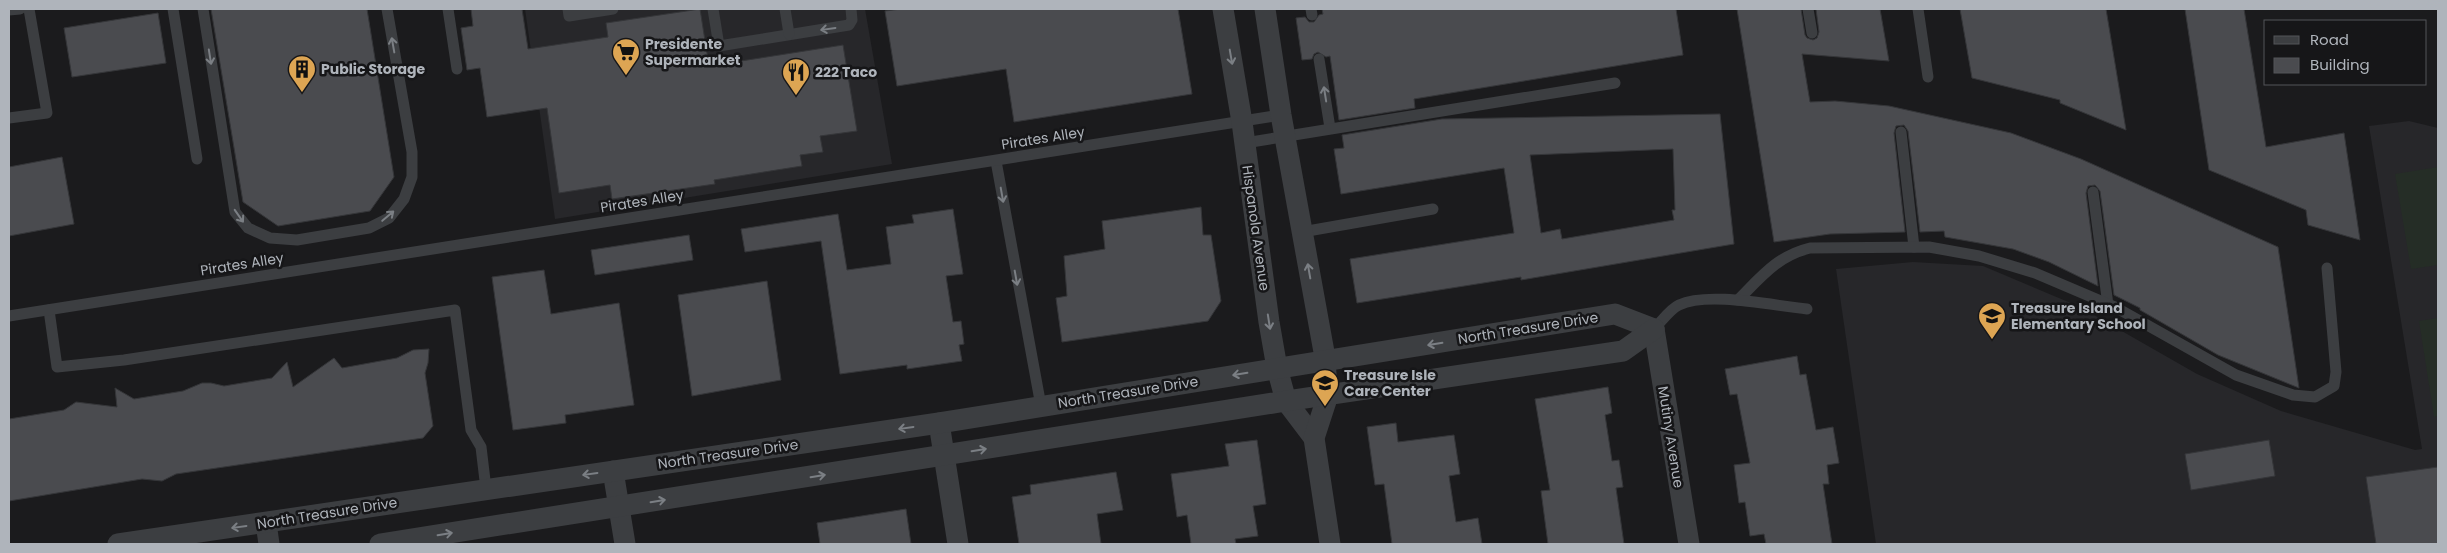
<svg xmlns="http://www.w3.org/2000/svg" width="2447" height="553" viewBox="0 0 2447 553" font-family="Poppins,sans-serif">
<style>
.built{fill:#27272a}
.pitch{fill:#252d26}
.building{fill:#4a4b4f;stroke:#353639;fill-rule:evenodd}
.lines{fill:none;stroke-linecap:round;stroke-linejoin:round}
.lane{stroke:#3c3e41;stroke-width:11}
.street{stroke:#3c3e41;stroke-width:21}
.oneway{stroke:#7b7f84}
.labels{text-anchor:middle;stroke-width:5;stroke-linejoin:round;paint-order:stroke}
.poi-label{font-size:14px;font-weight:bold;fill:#afb4bb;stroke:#161618;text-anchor:start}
.street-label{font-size:14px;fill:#afb4bb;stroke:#161618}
</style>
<rect width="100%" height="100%" fill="#1b1b1d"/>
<g class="built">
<polygon points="525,9 865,9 892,164 555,219"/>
<polygon points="2409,121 2438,128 2438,544 1876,544 1836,269 1913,262 1983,266 2078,306 2197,374 2281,411 2415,450 2422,449 2369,126"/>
</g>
<g class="pitch">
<polygon points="2438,167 2438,265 2411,269 2395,174"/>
<polygon points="2438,318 2438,416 2434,417 2419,321"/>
</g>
<g class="building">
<polygon points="211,9 367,9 394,177 370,211 278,226 243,202"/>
<polygon points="471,9 522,9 528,49 608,37 606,23 700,9 709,66 843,45 857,131 820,136 823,152 800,155 802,166 714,180 715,184 612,199 610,185 559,193 547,108 487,117 480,68 467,70 461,28 473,26"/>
<polygon points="901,9 1178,9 1192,94 1014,122 1006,69 897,86 885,11"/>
<polygon points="1322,9 1676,9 1683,55 1414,99 1415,108 1339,120 1330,56 1326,57 1318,52 1314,54 1312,59 1302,60 1296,18 1305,17 1309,22 1314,22 1319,15 1323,14"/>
<polygon points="1737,9 1801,9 1805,35 1807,38 1813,40 1817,38 1819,32 1816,9 1880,9 1889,61 1802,54 1810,102 1835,101 1889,106 2011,133 2081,159 2278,247 2299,388 2218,355 2140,310 2140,308 2114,295 2100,191 2095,185 2088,186 2086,193 2098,286 2049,262 2013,249 1945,237 1944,231 1920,232 1908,131 1904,125 1896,126 1894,133 1905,232 1830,234 1774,242"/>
<polygon points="1960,9 2106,9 2126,130 2060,103 2060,100 1972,78"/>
<polygon points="2185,9 2244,9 2266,147 2344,133 2360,240 2308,225 2306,210 2209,170"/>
<polygon points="158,13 166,63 72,77 64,28"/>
<path d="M1720,114l14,130 -213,36v-3l-164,26 -7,-44 164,-26 -10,-65 -163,26 -7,-45 10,-1 -2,-13 100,-16zM1673,149l2,61h-3l2,10 -112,19 -2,-10 -19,4 -11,-78z"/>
<polygon points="62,157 74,224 9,236 9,167"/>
<polygon points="1201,207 1203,235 1211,235 1221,301 1208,321 1062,342 1056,298 1067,296 1064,256 1105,249 1102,221"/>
<polygon points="953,209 963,274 946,276 953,322 961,321 964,344 959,345 962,361 907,369 907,365 840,374 821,241 745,252 741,229 838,214 847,270 891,264 886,227 914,223 912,215"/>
<polygon points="689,235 693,260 595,275 591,250"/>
<polygon points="544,270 551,314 619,303 634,405 565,415 566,423 513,430 492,277"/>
<polygon points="767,281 781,380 692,396 678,295"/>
<polygon points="429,349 428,363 425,373 433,426 423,438 176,474 162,481 142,479 9,501 9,419 64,410 76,402 117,407 115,388 134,399 183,391 202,383 211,383 224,386 272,378 287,362 293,387 334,358 342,368 397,358 413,350"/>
<polygon points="1797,356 1800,375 1806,374 1816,430 1833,427 1839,463 1827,465 1829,484 1823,484 1832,544 1766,544 1764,534 1750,536 1745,502 1739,503 1734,465 1750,463 1737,394 1730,395 1725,369"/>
<polygon points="1608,387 1612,413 1605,415 1612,461 1619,460 1623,487 1616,488 1624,544 1548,544 1541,491 1550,490 1535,399"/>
<polygon points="1396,423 1398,442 1454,435 1460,474 1449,476 1456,522 1478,518 1482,544 1392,544 1384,484 1375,485 1367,427"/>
<polygon points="1257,440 1266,504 1253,506 1258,536 1235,539 1236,544 1191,544 1187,515 1177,517 1171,474 1229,466 1225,444"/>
<polygon points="2269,440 2275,476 2191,490 2185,454"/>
<polygon points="2438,467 2438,544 2376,544 2366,477"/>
<polygon points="1116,472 1123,510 1097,514 1101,544 1019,544 1012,497 1031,494 1030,485"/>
<polygon points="906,509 911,544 820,544 817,523"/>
</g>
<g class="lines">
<g class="lane">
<polyline points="173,9 197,159"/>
<polyline points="203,9 235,212 248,228 270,238 297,240 369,228 389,218 404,199 412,177 412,152 387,9"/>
<polyline points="448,9 457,69"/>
<polyline points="568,9 569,16 613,9"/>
<polyline points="713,9 719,46 849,25 852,20 851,9"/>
<polyline points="785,9 789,34"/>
<polyline points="1311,9 1312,15"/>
<polyline points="1808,9 1812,33"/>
<polyline points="1918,9 1928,77"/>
<polyline points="9,10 20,9"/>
<polyline points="1319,59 1330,128"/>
<polyline points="9,118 47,113 29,9"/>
<polyline points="1901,132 1914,247"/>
<polyline points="1245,143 1615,83"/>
<polyline points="996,161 1041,406"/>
<polyline points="2093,192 2108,305"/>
<polyline points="1302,232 1433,209"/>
<path d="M1738,300c23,-23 39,-44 72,-52l119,-1 50,9 56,17 80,34 121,68 57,20 22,2 19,-11 2,-14 -9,-104"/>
<polyline points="49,310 57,367 124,360 455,310 471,430 481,447 486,489"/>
<polyline points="9,316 1281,115"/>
<path d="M1654,329c7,-7 16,-20 25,-24 30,-14 95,1 128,4"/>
</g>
<g class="street">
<polyline points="1223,9 1242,122 1269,322 1277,368 1286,401 1314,438"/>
<polyline points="1265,9 1281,115 1324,352 1328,395 1314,438 1330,544"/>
<polyline points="1654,329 1689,544"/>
<polyline points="939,423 958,544"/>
<polyline points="613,471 625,544"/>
<polyline points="266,523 269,544"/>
<polyline points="118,544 939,423 1615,314 1654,329"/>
<polyline points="380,544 1286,401 1623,351 1654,329"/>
</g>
</g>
<defs><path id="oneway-shaft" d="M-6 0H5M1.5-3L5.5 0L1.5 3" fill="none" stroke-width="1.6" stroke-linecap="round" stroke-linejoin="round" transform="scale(1.25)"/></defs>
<g class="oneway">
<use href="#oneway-shaft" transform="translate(828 29) rotate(172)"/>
<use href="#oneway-shaft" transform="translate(393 45) rotate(-100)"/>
<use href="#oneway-shaft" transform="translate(210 57) rotate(81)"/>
<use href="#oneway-shaft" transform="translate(1231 57) rotate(80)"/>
<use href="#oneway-shaft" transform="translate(1325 94) rotate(-99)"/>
<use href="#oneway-shaft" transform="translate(1002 195) rotate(80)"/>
<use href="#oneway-shaft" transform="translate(239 216) rotate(55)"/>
<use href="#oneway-shaft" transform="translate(388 216) rotate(-40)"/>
<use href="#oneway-shaft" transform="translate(1309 271) rotate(-100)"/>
<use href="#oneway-shaft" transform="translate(1016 278) rotate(80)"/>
<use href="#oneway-shaft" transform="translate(1269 322) rotate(81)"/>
<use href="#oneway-shaft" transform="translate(1435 344) rotate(171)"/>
<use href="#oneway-shaft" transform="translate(1240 374) rotate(171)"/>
<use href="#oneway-shaft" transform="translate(906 428) rotate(172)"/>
<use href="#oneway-shaft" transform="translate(979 450) rotate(-9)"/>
<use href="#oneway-shaft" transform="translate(590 474) rotate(172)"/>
<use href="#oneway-shaft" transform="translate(818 476) rotate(-9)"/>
<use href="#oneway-shaft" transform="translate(658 501) rotate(-9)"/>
<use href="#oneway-shaft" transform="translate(239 527) rotate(172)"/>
<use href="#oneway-shaft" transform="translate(445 534) rotate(-9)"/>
</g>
<defs>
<g id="supermarket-pin" transform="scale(1.4375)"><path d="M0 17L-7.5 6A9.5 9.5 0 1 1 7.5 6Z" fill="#dda553" stroke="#161618"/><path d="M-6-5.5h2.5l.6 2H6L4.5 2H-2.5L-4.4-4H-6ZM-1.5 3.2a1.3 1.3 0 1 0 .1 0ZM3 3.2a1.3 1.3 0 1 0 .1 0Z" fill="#111"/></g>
<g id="building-pin" transform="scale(1.4375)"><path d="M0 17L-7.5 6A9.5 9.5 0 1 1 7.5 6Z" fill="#dda553" stroke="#161618"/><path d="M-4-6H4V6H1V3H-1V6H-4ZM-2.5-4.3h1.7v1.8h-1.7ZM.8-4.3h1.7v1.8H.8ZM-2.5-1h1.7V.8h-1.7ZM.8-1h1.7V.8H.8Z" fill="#111"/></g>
<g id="restaurant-pin" transform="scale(1.4375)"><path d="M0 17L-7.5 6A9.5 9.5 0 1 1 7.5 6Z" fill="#dda553" stroke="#161618"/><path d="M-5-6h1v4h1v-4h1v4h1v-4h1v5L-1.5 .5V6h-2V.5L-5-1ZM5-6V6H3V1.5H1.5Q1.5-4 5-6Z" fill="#111"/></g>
<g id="school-pin" transform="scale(1.4375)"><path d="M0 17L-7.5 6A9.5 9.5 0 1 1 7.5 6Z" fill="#dda553" stroke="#161618"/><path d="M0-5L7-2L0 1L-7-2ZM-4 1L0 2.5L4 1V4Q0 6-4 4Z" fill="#111"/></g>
</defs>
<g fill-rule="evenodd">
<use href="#supermarket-pin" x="626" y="52"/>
<use href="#building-pin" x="302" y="69"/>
<use href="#restaurant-pin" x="796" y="72"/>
<use href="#school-pin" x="1992" y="316"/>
<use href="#school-pin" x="1325" y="383"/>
</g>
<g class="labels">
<g class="poi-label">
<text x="645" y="49">Presidente<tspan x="645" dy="16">Supermarket</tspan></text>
<text x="321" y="74">Public Storage</text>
<text x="815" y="77">222 Taco</text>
<text x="2011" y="313">Treasure Island<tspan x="2011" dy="16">Elementary School</tspan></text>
<text x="1344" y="380">Treasure Isle<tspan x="1344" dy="16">Care Center</tspan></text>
</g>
<g class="street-label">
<text transform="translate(1043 138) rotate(-9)" y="5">Pirates Alley</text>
<text transform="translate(642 201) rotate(-9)" y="5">Pirates Alley</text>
<text transform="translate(1256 228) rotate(82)" y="5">Hispanola Avenue</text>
<text transform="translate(242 264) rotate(-9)" y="5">Pirates Alley</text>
<text transform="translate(1528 328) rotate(-9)" y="5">North Treasure Drive</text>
<text transform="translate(1128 392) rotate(-9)" y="5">North Treasure Drive</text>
<text transform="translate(1671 437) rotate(81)" y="5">Mutiny Avenue</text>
<text transform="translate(728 454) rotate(-8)" y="5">North Treasure Drive</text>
<text transform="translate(327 513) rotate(-9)" y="5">North Treasure Drive</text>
</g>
</g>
<rect width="2447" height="553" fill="none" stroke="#afb4bb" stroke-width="20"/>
<rect x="2264" y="20" width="162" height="65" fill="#161618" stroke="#535559"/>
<rect x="2274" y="36" width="25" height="8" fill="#3c3e41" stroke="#535559"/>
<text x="2310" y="45" font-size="15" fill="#afb4bb">Road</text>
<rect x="2274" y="58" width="25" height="15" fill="#4a4b4f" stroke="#535559"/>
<text x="2310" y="70" font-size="15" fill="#afb4bb">Building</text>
</svg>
